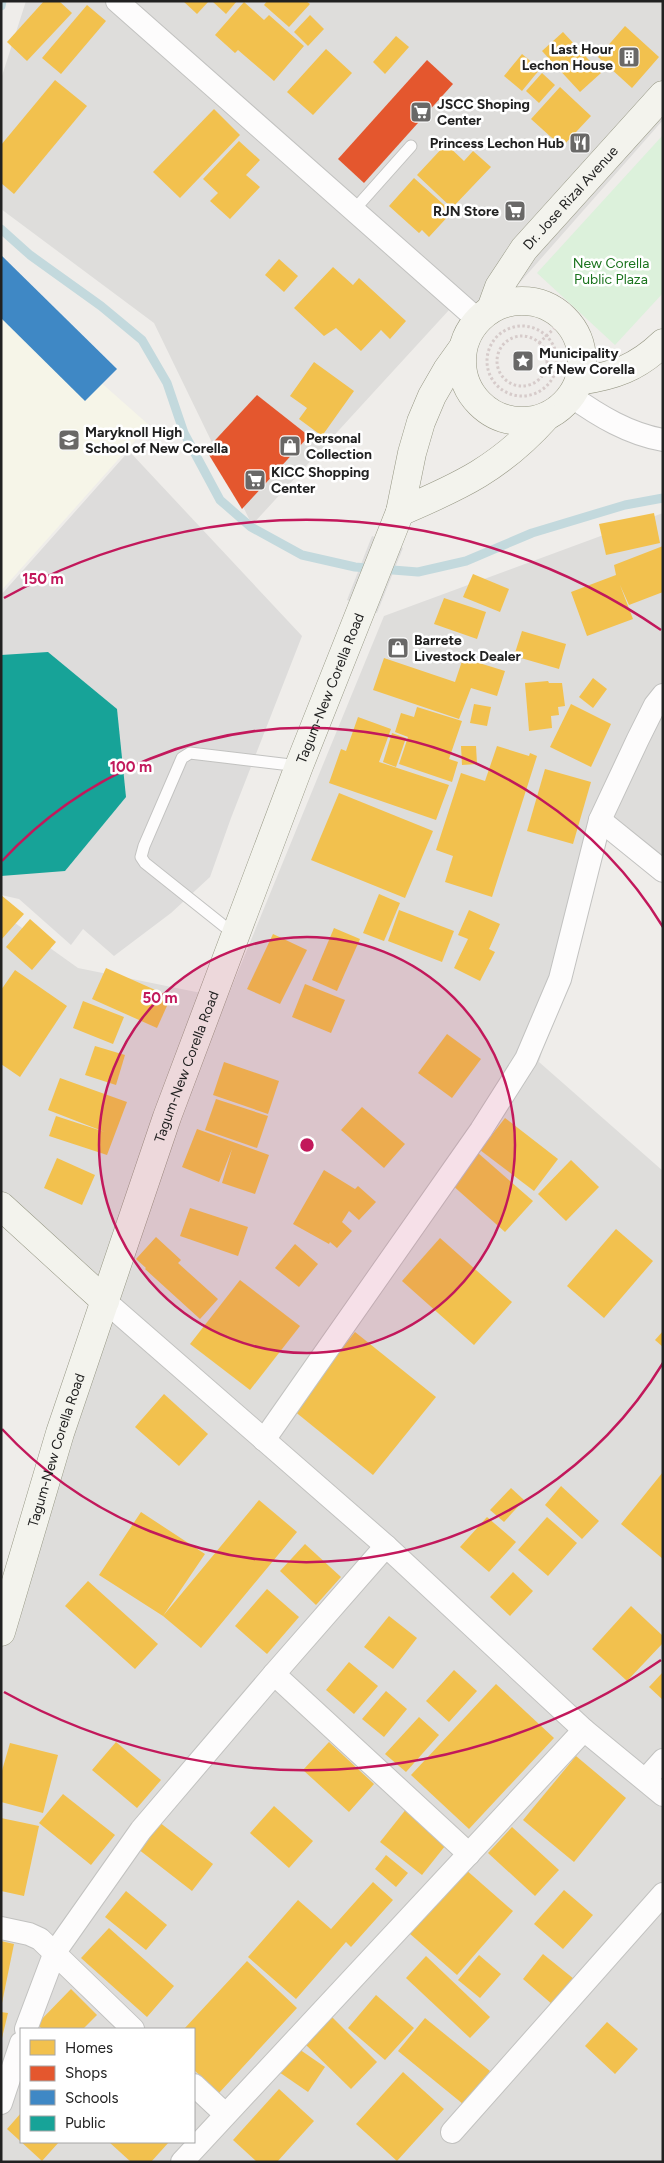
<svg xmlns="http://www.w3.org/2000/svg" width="664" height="2163" viewBox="0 0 664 2163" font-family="Figtree,sans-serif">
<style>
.residential{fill:#dedddb;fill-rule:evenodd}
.education{fill:#f6f5e8}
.religious{fill:#dddcdb}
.park{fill:#dcf1db}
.pier{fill:#dedddc}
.homes{fill:#f2c14e}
.shops{fill:#e4572e}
.schools{fill:#3f88c5}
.public{fill:#17a398}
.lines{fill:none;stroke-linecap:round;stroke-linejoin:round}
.stream{stroke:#c3d9dd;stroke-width:9}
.lane-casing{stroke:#c2c2c0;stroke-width:13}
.street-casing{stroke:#c2c2c0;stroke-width:24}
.secondary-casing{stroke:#969784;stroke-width:29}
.path{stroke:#d6cbca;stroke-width:3;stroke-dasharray:2.5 2.5;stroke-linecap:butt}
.lane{stroke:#fdfcfc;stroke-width:11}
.street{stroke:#fdfcfc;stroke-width:22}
.secondary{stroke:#f3f3ed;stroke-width:28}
.ring{fill:none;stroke:#c2185b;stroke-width:2.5}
.labels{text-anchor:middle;stroke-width:5;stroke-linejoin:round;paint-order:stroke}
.poi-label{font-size:14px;font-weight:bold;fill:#212121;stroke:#fff;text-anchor:start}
.street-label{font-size:14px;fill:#212121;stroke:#fff}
.park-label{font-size:14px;fill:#1b741e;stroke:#fff}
.centre{fill:#c2185b;stroke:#fff;stroke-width:2.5}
.ring-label{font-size:15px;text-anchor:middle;font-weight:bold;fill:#c2185b;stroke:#fff;stroke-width:5;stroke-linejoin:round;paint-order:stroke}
</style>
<rect width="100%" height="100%" fill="#efedea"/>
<g class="residential">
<polygon points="26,1 663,1 663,120 486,321 460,298 252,525 154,323 1,209 1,79"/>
<path d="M663,513v356l-56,-48 -68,241 124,109v991h-662v-548l106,-323 277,-675zM21,2029h173v113h-173z"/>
<polygon points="1,913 78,968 206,994 100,1282 1,1195"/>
</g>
<polygon class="education" points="1,294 149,425 1,591"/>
<polygon class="religious" points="129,451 302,636 231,818 210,877 171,913 114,956 83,929 71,945 19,899 1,895 1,595"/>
<polygon class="park" points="663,135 663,293 615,345 537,273"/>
<polygon class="pier" points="372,536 403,548 377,613 347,600"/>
<g class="homes">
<polygon points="44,1 59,1 72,13 27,61 7,42"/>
<polygon points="183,1 209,1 197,14"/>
<polygon points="212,1 237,1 226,14"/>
<polygon points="267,1 306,1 310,4 289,27 264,5"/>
<polygon points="244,2 264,20 269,15 304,46 274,81 238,50 235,53 215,35"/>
<polygon points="87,5 106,21 61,74 42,58"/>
<polygon points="310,15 324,29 308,46 294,32"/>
<polygon points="625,26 659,57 632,88 598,57"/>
<polygon points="563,32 601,73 580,92 542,51"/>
<polygon points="396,36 409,47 385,74 373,62"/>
<polygon points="326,49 352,73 313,115 287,92"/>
<polygon points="522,54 540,69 522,91 504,76"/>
<polygon points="542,73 555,85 539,103 526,91"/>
<polygon points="55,80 87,106 14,194 1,183 1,145"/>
<polygon points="560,87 591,116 562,147 531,119"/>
<polygon points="214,109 240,135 180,198 153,172"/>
<polygon points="239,141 260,160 246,175 260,187 230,219 210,201 218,193 203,179"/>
<polygon points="446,144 464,161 473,151 491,167 452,208 417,175"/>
<polygon points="414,178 452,212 429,237 422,230 419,233 389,206"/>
<polygon points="279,259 298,276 284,292 265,275"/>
<polygon points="333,267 353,285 359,278 406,321 390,339 381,330 361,351 336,328 324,336 294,308"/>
<polygon points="314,362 354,391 322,436 299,419 307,408 290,396"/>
<polygon points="654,513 660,543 606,555 599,524"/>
<polygon points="663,546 663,592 629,605 620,585 633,619 587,636 571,592 616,575 614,565"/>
<polygon points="473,574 509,589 500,612 463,597"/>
<polygon points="444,598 486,612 477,639 434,624"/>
<polygon points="522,631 566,644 559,669 514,656"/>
<polygon points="384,658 455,682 463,658 505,671 497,696 471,688 459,719 373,690"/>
<polygon points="593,678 607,689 593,708 579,697"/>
<polygon points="548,681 549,683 562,683 565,706 558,707 559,715 551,716 552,728 529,731 525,683"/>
<polygon points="474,704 491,707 487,726 470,723"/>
<polygon points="571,704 611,724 591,767 550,747"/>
<polygon points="417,707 462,721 449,759 458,762 452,782 399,764 408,737 395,732 401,713 414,717"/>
<polygon points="358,717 391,729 379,762 449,785 436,820 329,783 341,749 346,751"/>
<polygon points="392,733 406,738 396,767 383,762"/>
<polygon points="461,746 476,746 477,764 462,765"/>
<polygon points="497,746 529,756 530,753 537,756 492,897 445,882 453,856 436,850 461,773 485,781"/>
<polygon points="545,769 591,782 573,844 527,831"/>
<polygon points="339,793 433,831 405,898 311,860"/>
<polygon points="379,894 400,903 384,941 363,933"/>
<polygon points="1,895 24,914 1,940"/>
<polygon points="399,910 454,931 442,962 388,941"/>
<polygon points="469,910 500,924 489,949 495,952 480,981 454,968 468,939 458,935"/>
<polygon points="30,919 56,942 32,970 6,947"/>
<polygon points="334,928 360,939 337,991 312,980"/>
<polygon points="273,934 307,950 280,1004 247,989"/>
<polygon points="106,968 171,997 157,1028 92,999"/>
<polygon points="15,970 67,1006 20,1077 1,1064 1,990"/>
<polygon points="305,984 345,1000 331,1033 292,1017"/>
<polygon points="83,1001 124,1017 113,1044 73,1028"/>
<polygon points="447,1034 481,1059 452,1098 418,1073"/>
<polygon points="95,1046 125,1055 116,1085 85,1075"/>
<polygon points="224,1062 279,1081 268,1114 213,1095"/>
<polygon points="60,1078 127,1102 107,1155 49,1136 56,1116 105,1132 48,1110"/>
<polygon points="216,1099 268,1116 257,1148 205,1130"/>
<polygon points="362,1107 405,1144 384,1168 341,1130"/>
<polygon points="505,1118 558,1159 534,1191 480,1150"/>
<polygon points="197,1129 269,1155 255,1194 222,1183 232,1149 219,1182 182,1167"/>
<polygon points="478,1153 533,1201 505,1232 451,1184"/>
<polygon points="57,1158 95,1175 82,1205 44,1188"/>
<polygon points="571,1160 599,1187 566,1221 538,1194"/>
<polygon points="324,1170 355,1189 358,1186 376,1202 359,1220 349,1211 342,1222 352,1231 337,1248 330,1242 329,1244 293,1224"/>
<polygon points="190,1208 248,1227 238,1256 180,1236"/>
<polygon points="616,1229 653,1261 604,1318 567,1286"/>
<polygon points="156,1237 181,1260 178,1263 218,1299 200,1319 145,1269 146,1268 136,1259"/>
<polygon points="440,1238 512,1302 474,1345 402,1281"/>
<polygon points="295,1244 318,1264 299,1287 275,1268"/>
<polygon points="240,1280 300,1326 250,1390 190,1344"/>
<polygon points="663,1331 663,1347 655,1340"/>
<polygon points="355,1332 436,1397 373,1475 293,1410"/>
<polygon points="164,1394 208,1434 179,1466 135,1427"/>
<polygon points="663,1472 663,1559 621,1524"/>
<polygon points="561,1486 599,1521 582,1539 545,1505"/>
<polygon points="511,1488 524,1500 504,1522 490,1510"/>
<polygon points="259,1500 297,1532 201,1648 163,1616 99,1575 141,1512 205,1554 163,1616"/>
<polygon points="487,1517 516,1542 489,1572 460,1547"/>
<polygon points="547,1517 577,1543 548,1576 518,1550"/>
<polygon points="305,1544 341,1577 316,1605 280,1571"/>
<polygon points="513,1572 533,1591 510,1616 490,1597"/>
<polygon points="88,1581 158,1644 135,1669 65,1606"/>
<polygon points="267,1589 299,1617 267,1654 235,1626"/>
<polygon points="631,1606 663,1636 663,1643 627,1681 592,1649"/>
<polygon points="389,1616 417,1638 393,1669 364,1647"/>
<polygon points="349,1662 378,1686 354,1714 326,1690"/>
<polygon points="454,1670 477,1691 449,1722 426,1701"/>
<polygon points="663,1672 663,1700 649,1687"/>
<polygon points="496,1684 554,1738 469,1829 411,1775"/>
<polygon points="386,1691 407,1709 384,1737 362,1719"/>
<polygon points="419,1717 439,1735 406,1772 385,1754"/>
<polygon points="116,1742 161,1780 137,1808 92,1770"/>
<polygon points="329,1742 374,1784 349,1812 303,1770"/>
<polygon points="10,1743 58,1755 43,1813 1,1802 1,1774"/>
<polygon points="576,1756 626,1798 574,1862 523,1820"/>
<polygon points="63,1794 115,1835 91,1865 39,1823"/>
<polygon points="274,1806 313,1841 289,1868 250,1833"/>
<polygon points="407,1808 449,1841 422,1875 380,1842"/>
<polygon points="1,1818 39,1826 24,1896 1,1891"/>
<polygon points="159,1822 213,1864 192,1891 138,1849"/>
<polygon points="512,1827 559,1870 535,1896 488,1853"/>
<polygon points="386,1855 408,1873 396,1887 375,1869"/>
<polygon points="465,1869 513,1911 457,1975 409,1933"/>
<polygon points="373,1882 393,1900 351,1947 346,1942 296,1999 248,1957 298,1900 331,1929"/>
<polygon points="564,1890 593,1915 563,1949 534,1924"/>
<polygon points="126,1891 167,1925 146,1950 105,1917"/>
<polygon points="109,1928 174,1986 147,2017 81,1958"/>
<polygon points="1,1941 14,1944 2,2003 1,2003"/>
<polygon points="543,1954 574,1979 553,2005 523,1979"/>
<polygon points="479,1955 501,1974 480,1998 458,1980"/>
<polygon points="426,1956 490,2017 470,2038 406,1978"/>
<polygon points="247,1961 297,2008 219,2093 194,2070 194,2029 184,2029"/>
<polygon points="71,1989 97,2015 83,2029 42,2029 37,2024"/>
<polygon points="376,1995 414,2028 385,2060 348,2028"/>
<polygon points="1,2012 8,2013 2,2038 1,2038"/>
<polygon points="330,2015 377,2062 351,2089 303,2042"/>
<polygon points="425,2018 490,2071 463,2104 398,2051"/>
<polygon points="607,2022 638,2049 615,2074 585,2046"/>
<polygon points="296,2047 325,2067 308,2092 279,2072"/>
<polygon points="403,2072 444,2109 397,2161 356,2124"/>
<polygon points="279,2089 314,2121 277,2162 257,2162 233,2140"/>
<polygon points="21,2113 21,2142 59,2142 42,2161 7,2129"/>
<polygon points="109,2142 169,2142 151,2162 131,2162"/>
</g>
<g class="shops">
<polygon points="427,60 453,84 364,183 338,159"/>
<polygon points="257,395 309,436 242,509 206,450"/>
</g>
<polygon class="schools" points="1,255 117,369 85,401 1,318"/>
<polygon class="public" points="48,652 117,709 126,797 65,871 1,876 1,655"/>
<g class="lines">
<g class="stream">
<polyline points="1,6 2,1"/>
<polyline points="1,229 30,255 101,306 142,340 167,383 184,433 220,500 251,527 302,555 355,567 418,572 466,561 532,533 625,505 663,498"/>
</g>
<g class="lane-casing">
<g id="lane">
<polyline points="354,210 411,146"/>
<polyline points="234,934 145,863 141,857 144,846 182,758 190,753 299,766"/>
</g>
</g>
<g class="street-casing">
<g id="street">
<polyline points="117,1 478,320"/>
<path d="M571,396c28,20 58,38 92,44"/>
<polyline points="600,820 663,871"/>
<polyline points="105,1301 386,1546 584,1730 663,1795"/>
<polyline points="264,1440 481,1130 526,1059 560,979 600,820 638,739 655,705 663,695"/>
<polyline points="274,1674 469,1854"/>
<polyline points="646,1779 663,1760"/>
<polyline points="1,1928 29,1934 40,1939 133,2029"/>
<polyline points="26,2029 55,1952 141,1830 274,1674 386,1546"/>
<polyline points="194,2085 225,2114"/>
<polyline points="1,2103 21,2043"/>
<polyline points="452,2132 663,1894"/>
<polyline points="182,2162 584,1730"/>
</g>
</g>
<g class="secondary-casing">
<g id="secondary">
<circle cx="522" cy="361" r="60"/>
<path id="s1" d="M491,309l8,-22 25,-38 139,-154"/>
<path d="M579,381c35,-5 58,-13 84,-38"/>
<path d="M400,512c61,-26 100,-44 146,-95"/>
<polyline points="1,1206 105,1301"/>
<path id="s2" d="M1,1632l59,-199 107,-316 132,-351 101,-254 12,-59 9,-31 11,-26 15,-26 15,-21"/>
</g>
</g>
<g class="path">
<circle cx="522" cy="361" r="35"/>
<circle cx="522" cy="361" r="25"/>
<polyline points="539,343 565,318"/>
</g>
<use href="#lane" class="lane"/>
<use href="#street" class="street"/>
<use href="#secondary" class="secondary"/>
</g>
<circle cx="307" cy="1145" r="208" fill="#c2185b" fill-opacity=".12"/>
<g class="ring">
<circle cx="307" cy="1145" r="208"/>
<path d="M663 1363A417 417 0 0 1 2 1429M2 861A417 417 0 0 1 663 927"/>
<path d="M661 1660A625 625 0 0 1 4 1692M4 598A625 625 0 0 1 661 630"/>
</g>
<defs>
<g id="building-square" transform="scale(1.125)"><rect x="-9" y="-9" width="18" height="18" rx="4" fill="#696867" stroke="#fff"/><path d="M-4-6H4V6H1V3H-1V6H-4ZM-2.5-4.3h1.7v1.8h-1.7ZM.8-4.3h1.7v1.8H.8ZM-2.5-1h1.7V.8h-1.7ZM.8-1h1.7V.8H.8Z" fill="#fff"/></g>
<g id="supermarket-square" transform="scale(1.125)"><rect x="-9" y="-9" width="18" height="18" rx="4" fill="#696867" stroke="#fff"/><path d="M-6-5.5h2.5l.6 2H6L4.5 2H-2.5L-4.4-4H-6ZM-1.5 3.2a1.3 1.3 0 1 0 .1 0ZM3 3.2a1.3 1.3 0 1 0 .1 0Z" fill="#fff"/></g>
<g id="restaurant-square" transform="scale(1.125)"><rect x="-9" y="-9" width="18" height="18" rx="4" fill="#696867" stroke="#fff"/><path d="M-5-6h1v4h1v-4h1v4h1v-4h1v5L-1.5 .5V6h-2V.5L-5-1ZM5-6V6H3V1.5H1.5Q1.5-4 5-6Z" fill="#fff"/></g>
<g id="sight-square" transform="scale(1.125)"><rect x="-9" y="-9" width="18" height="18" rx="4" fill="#696867" stroke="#fff"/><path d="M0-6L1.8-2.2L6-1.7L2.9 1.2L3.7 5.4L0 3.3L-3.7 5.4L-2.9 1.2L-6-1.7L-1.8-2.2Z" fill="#fff"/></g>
<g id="school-square" transform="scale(1.125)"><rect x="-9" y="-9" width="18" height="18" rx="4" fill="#696867" stroke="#fff"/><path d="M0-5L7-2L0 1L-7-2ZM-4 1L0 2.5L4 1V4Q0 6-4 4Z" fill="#fff"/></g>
<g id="shop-square" transform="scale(1.125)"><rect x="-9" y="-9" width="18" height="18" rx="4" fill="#696867" stroke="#fff"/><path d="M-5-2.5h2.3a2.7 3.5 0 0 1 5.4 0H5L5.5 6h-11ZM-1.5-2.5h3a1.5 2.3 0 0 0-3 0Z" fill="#fff"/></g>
</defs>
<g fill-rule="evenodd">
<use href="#building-square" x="629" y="57"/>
<use href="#supermarket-square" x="421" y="112"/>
<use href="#restaurant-square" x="580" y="143"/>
<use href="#supermarket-square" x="515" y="211"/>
<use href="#sight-square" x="523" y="361"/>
<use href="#school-square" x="69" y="440"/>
<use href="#shop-square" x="290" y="446"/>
<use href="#supermarket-square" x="255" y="480"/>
<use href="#shop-square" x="398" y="648"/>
</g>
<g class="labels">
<g class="poi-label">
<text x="613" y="54" text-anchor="end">Last Hour<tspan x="613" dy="16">Lechon House</tspan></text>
<text x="437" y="109">JSCC Shoping<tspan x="437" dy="16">Center</tspan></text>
<text x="564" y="148" text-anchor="end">Princess Lechon Hub</text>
<text x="499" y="216" text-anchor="end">RJN Store</text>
<text x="539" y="358">Municipality<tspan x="539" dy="16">of New Corella</tspan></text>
<text x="85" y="437">Maryknoll High<tspan x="85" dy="16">School of New Corella</tspan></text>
<text x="306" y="443">Personal<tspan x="306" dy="16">Collection</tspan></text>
<text x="271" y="477">KICC Shopping<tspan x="271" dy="16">Center</tspan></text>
<text x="414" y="645">Barrete<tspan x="414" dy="16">Livestock Dealer</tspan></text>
</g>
<g class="street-label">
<text dy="5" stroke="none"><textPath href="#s1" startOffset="138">Dr. Jose Rizal Avenue</textPath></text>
<text dy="5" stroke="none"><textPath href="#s2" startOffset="1000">Tagum-New Corella Road</textPath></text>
<text dy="5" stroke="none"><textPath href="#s2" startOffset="595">Tagum-New Corella Road</textPath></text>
<text dy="5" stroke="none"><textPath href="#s2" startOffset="190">Tagum-New Corella Road</textPath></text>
</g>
<g class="park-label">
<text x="611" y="268">New Corella<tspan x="611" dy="16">Public Plaza</tspan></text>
</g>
</g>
<circle cx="307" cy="1145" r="8" class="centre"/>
<g class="ring-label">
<text x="43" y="584">150 m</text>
<text x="131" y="772">100 m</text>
<text x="160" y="1003">50 m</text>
</g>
<rect width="664" height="2163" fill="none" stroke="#212121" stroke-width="5"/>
<rect x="20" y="2028" width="175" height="115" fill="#ffffff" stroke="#a6a6a6"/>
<rect x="30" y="2040" width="25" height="15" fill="#f2c14e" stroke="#a6a6a6"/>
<text x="65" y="2053" font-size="15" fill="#212121">Homes</text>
<rect x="30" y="2066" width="25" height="15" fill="#e4572e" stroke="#a6a6a6"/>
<text x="65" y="2078" font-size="15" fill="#212121">Shops</text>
<rect x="30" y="2090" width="25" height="15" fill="#3f88c5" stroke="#a6a6a6"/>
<text x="65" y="2103" font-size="15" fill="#212121">Schools</text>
<rect x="30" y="2116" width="25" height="15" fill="#17a398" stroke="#a6a6a6"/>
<text x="65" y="2128" font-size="15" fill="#212121">Public</text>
</svg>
